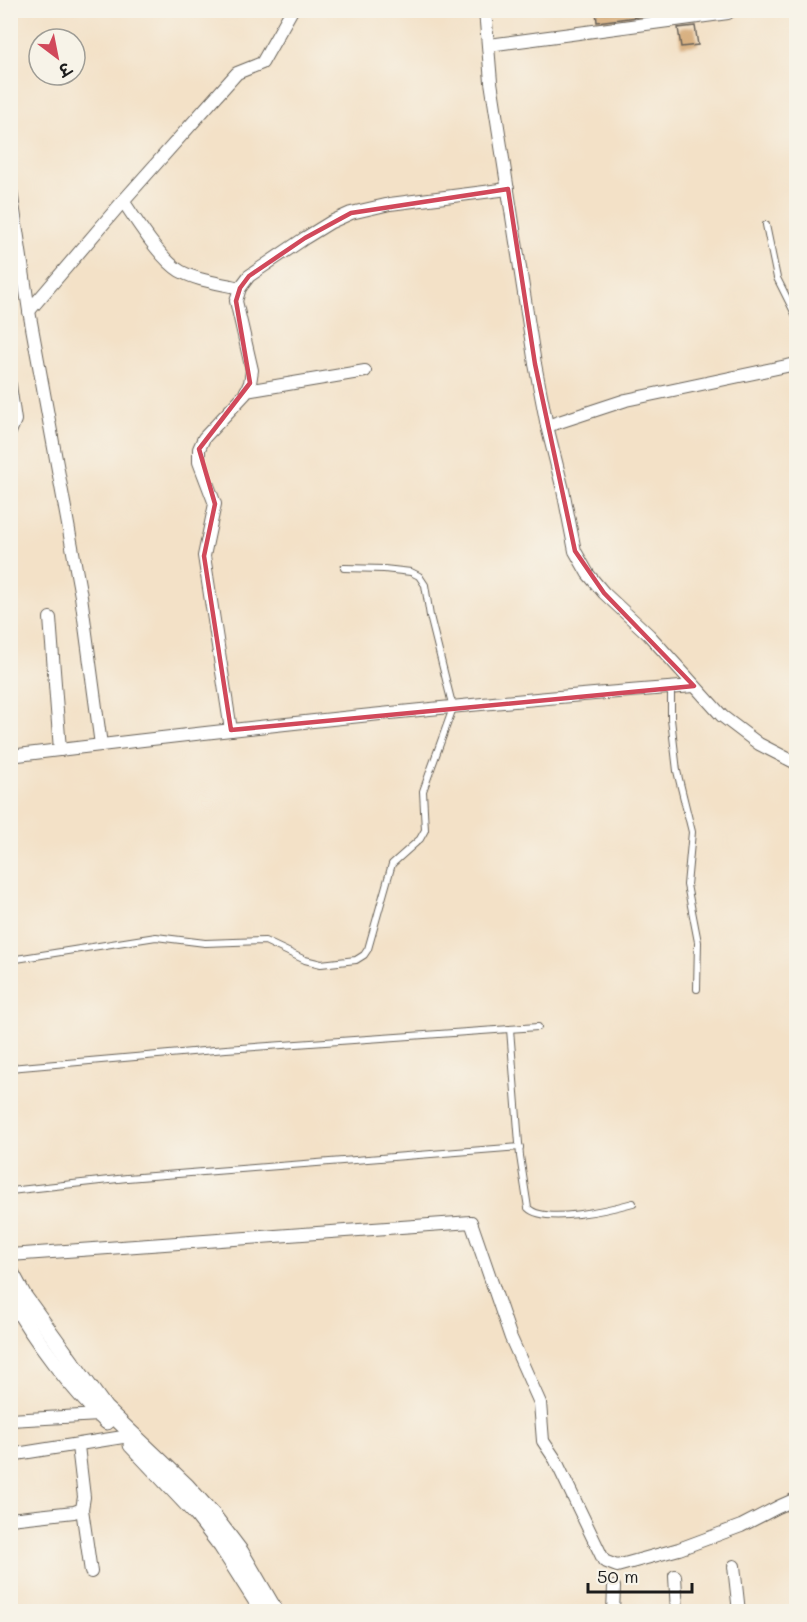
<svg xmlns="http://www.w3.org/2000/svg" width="807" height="1622" viewBox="0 0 807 1622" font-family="Mali,'Playpen Sans Deva',sans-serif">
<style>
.building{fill:#d8b081}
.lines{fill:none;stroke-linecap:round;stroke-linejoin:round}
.service-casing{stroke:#676158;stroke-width:8}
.minor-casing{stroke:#676158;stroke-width:14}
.tertiary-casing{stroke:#676158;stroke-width:17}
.service{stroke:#fff;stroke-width:6}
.minor{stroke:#fff;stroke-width:12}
.tertiary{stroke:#fff;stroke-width:15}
.marked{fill:none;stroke:#d1495b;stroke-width:4.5;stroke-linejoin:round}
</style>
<rect width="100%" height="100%" fill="#f7f3e8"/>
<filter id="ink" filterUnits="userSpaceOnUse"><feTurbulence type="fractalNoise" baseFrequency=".0167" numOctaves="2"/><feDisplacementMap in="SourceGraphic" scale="12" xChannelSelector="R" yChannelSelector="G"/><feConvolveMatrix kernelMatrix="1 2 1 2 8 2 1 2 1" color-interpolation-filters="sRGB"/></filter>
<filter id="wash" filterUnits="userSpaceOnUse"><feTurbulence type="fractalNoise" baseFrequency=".008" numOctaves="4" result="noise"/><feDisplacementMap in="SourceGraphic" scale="24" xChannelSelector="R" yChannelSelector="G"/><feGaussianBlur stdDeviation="1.35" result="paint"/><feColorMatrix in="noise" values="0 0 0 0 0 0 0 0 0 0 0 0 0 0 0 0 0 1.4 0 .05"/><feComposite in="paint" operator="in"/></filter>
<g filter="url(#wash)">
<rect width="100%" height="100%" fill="#f3e1c7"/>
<g id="blocks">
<g class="building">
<polygon points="596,10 667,10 667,13 597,22"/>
<polygon points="695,26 698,45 681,47 678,28"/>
</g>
</g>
</g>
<g filter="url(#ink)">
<use href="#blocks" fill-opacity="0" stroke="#676158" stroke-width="1.5"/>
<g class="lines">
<g class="service-casing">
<g id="service">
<polyline points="766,225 777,278 796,316"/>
<polyline points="671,688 671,719 677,771 692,832 687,885 698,942 697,989"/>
<polyline points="10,960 156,937 205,943 265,941 305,960 321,964 356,960 364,955 368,949 392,864 420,839 425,830 423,791 453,708 430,616 425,585 419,576 411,572 384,569 344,568"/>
<path d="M510,1029l10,127 8,52c17,17 83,1 105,-5"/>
<polyline points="10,1068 226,1049 538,1027"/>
<polyline points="10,1191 127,1178 520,1147"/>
</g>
</g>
<g class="minor-casing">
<g id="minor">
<polyline points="485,10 491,82 535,364 547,426 563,490 575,551 588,574 604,593 649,635 722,716 759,744 796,763"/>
<polyline points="489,45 728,13"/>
<polyline points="10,184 29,311 81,596 101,745"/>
<path d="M123,201c14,20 37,58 57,70 18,10 40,12 60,17"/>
<polyline points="29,311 123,201 237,73 262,63 292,10"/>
<polyline points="10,385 15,420 10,432"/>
<polyline points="246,391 365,371"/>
<polyline points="547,426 626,400 796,364"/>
<polyline points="50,618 60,750"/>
<polyline points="231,730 204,556 215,504 199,462 199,449 204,438 245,394 250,383 252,370 236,301 240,288 249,276 305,238 331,222 351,213 390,204 508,189"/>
<path d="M10,756c228,-28 455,-53 684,-70"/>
<polyline points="10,1255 471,1222 511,1338 540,1403 543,1441 555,1459 604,1561 617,1566 679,1549 741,1526 778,1507 796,1499"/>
<polyline points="10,1420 99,1415"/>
<polyline points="10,1455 123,1437"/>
<polyline points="82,1509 91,1572"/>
<polyline points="10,1519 74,1512 82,1509 84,1497 78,1446"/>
<polyline points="734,1566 739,1612"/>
<polyline points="675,1576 677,1612"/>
<polyline points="613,1612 614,1587"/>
</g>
</g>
<g class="tertiary-casing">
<g id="tertiary">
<polyline points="10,1270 24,1296 105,1408 187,1486 213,1515 241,1552 276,1612"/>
<path d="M10,1296c23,42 62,93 97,126"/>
<polyline points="131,1445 197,1515 221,1546 263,1612"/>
</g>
</g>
<use href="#service" class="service"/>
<use href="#minor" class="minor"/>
<use href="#tertiary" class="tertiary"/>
</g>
</g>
<path class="marked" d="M508,189l27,175 40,187 29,42 90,93 -463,44 -27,-174 11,-52 -16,-55 51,-66 -14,-82 4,-13 9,-12 56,-38 46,-25z"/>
<rect width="807" height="1622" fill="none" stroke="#f7f3e8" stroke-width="36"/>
<g transform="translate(57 57) rotate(148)"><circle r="28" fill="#f7f3e8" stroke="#9f9d96" stroke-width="1.5"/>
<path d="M0-4.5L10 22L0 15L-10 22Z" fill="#d1495b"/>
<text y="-9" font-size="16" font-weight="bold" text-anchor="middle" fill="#1c1c1c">उ</text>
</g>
<path d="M588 1583v9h104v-9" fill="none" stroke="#1c1c1c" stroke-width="3"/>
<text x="597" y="1583" font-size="18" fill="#1c1c1c" stroke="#f7f3e8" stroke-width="4.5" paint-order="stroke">50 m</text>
</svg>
